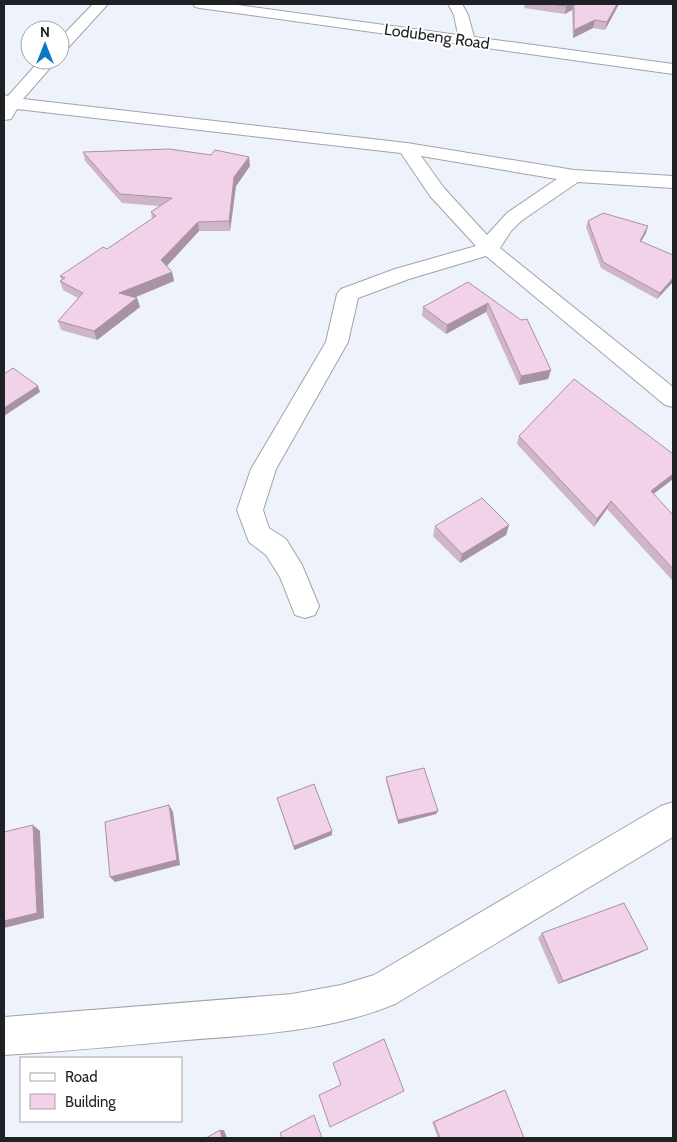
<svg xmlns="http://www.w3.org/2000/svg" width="677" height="1142" viewBox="0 0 677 1142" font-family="Cabin,sans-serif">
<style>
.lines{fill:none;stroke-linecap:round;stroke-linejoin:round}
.minor-casing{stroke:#9fa4ab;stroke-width:2}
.minor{fill:#fff;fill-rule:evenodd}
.wall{fill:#cfb5c8}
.shaded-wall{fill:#a993a2}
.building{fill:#f1d2e8;stroke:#a993a2}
.labels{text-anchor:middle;stroke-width:4;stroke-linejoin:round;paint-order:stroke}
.far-street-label{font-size:16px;fill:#1f2124;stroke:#fff}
</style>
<rect width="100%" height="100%" fill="#eef3fb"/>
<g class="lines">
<g class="minor-casing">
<g id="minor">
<polygon points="93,4 108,4 66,50 60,52 60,38"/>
<polygon points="193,4 230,4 458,35 454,15 448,4 462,4 468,15 474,37 673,64 673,74 200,8 195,7"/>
<path d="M40,60h17l-34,39 384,44 167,27 99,6v12l-95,-6 -57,39 -10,10 -11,17 173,139v20l-8,-2 -179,-149 -77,23 -51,19 -10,44 -72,127 -13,41 6,18 17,11 16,26 17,41 -4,9 -10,3 -10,-3 -15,-38 -14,-22 -17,-13 -12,-32 14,-41 75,-127 11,-48 4,-5 54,-20 81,-23 -46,-50 -29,-43 -384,-44 -6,10 -7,1v-25l4,1zM421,156l136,23 -50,34 -20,22 -43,-47z"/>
<path d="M673,802v35l-278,167c-70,29 -145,31 -220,37 -57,5 -114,11 -171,14v-38l288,-23 49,-9 33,-10 287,-169z"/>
</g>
</g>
<use href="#minor" class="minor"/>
</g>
<g class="wall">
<polygon points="525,4 619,4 605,30 593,28 573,38 572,10 565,14 524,8"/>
<polygon points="83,152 250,166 236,186 230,231 199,231 167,266 172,272 174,281 135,297 137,298 140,307 97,340 61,330 58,321 78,298 63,290 60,281 62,280 60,276 107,249 152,219 151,212 159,206 122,203 85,161"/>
<polygon points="588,221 646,233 641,241 673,282 657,299 601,268 586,227"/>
<polygon points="468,282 551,370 548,379 519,385 486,312 446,334 422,316 423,307"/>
<polygon points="519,436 673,454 673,479 653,494 673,515 673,580 672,580 607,509 594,527 517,444"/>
<polygon points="509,525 506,535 460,563 433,536 435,526"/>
<polygon points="386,777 438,811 436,814 398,824 386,781"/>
<polygon points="277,798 332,835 294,850"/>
<polygon points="542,933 640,953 558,984 538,938"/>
<polygon points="505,1090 524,1138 438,1138 432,1122 501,1091"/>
</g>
<g class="shaded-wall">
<polygon points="571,4 573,4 572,10 565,14 566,6"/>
<polygon points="617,4 619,4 605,30 607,22"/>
<polygon points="595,20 593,28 573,38 574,30"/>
<polygon points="249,157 250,166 236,186 230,231 229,221 234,177"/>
<polygon points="198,222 199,231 163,270 161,260"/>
<polygon points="648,226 646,233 638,247 640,241"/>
<polygon points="172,272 174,281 122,303 119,293"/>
<polygon points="673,278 673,282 657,299 660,293"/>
<polygon points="137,298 140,307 97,340 94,331"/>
<polygon points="488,303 486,312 446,334 447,325"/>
<polygon points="551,370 548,379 519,385 521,376"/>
<polygon points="38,386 40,392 4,416 4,408"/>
<polygon points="673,474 673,479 647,499 651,491"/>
<polygon points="611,501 607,509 594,527 597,519"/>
<polygon points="509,525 506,535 460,563 462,554"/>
<polygon points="169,805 173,812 180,865 115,882 110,877"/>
<polygon points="438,811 436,814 398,824 398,820"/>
<polygon points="33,825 40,831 44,918 4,928 4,921"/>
<polygon points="332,831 332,835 294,850 294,846"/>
<polygon points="648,949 640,953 558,984 563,981"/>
<polygon points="220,1130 224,1130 227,1138 222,1138"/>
</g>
<g class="building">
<polygon points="550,4 571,4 566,6"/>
<polygon points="574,4 617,4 607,22 595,20 574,30"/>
<polygon points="169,149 211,155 215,150 249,157 234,177 229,221 198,222 161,260 172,272 119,293 137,298 94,331 58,321 83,293 60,281 65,278 60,276 103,247 107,249 156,216 151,212 172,198 120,194 83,152"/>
<polygon points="603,213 648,226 640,241 673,255 673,278 660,293 603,262 588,221"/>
<polygon points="468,282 521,320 527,319 551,370 521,376 488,303 447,325 423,307"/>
<polygon points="13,368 38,386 4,408 4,374"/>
<polygon points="574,379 673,454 673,474 651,491 673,515 673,569 611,501 597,519 519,436"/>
<polygon points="482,498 509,525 462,554 435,526"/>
<polygon points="424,768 438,811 398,820 386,777"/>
<polygon points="314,784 332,831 294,846 277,798"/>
<polygon points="169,805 177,860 110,877 105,822"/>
<polygon points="33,825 37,913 4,921 4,832"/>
<polygon points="624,903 648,949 563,981 542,933"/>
<polygon points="384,1039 404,1091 330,1127 319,1095 341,1085 333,1063"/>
<polygon points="505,1090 524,1138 440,1138 434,1122"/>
<polygon points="314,1115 322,1138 282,1138 280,1133"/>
<polygon points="220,1130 222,1138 206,1138"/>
</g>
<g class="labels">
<g class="far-street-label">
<text transform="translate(437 36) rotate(8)" y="6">Lodubeng Road</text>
</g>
</g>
<rect width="677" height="1142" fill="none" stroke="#1f2124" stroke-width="10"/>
<rect x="20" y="1057" width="162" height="65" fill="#ffffff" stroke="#a5a6a7"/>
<rect x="30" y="1073" width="25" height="8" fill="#ffffff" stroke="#a5a6a7"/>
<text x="65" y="1082" font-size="15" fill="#1f2124">Road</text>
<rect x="30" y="1094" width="25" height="15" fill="#f1d2e8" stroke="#a5a6a7"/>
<text x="65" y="1107" font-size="15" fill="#1f2124">Building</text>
<g transform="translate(45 45)"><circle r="24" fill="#ffffff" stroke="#a5a6a7"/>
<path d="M0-4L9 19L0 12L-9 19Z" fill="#0b7ac4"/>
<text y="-8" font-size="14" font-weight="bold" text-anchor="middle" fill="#1f2124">N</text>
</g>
</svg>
